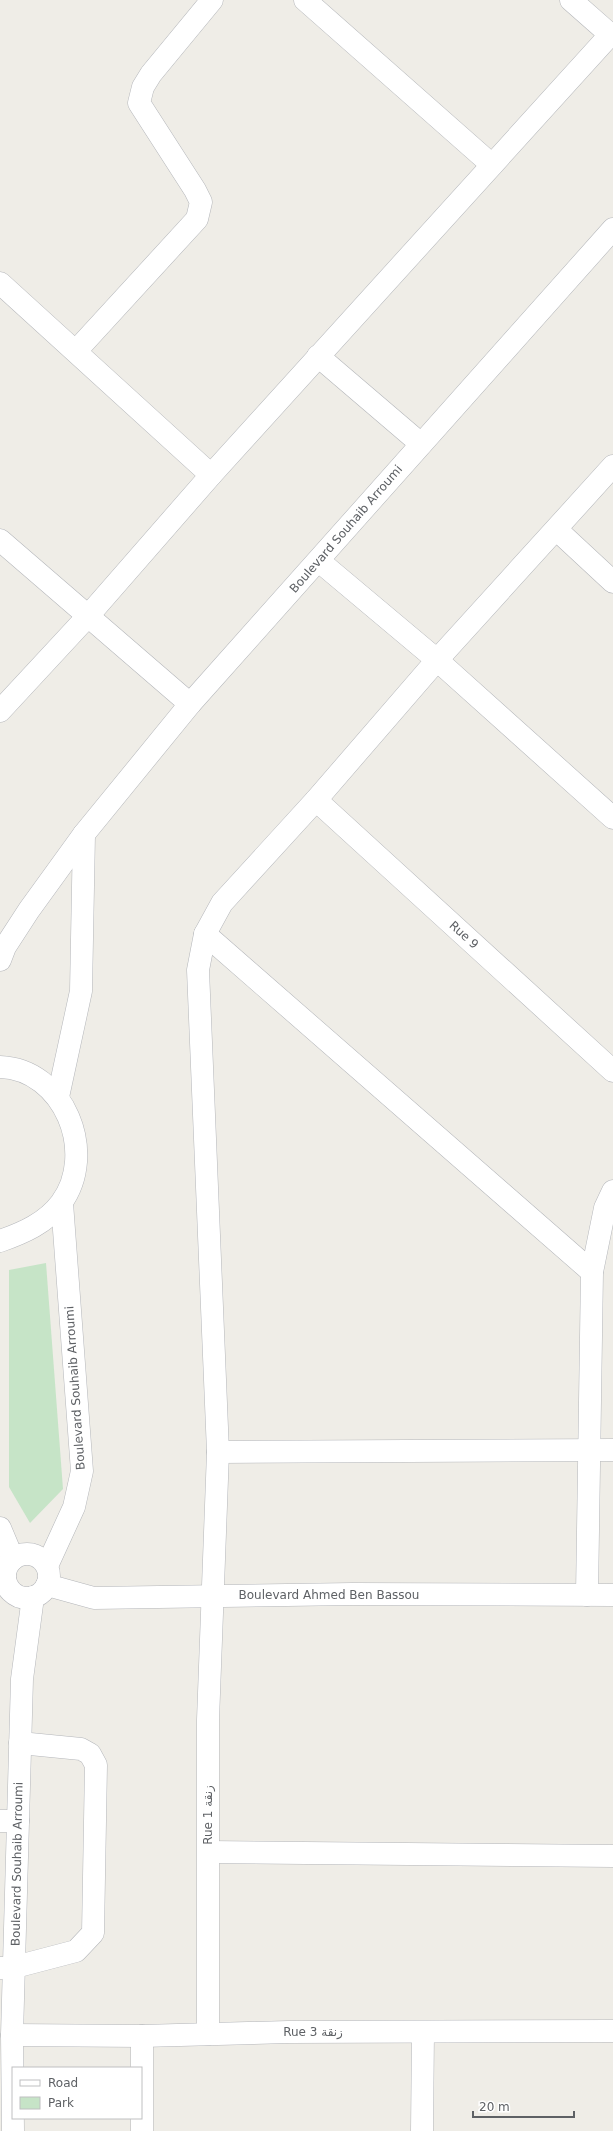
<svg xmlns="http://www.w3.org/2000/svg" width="613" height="2131" viewBox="0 0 613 2131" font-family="'DejaVu Sans','Noto Sans Arabic',sans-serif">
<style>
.green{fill:#c6e4c7}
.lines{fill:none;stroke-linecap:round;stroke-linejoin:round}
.minor-casing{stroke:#b4b6ba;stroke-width:23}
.minor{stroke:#fff;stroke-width:22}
.labels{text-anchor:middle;stroke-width:3;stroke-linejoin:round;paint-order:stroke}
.street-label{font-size:12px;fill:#5e6165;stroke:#fff}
</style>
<rect width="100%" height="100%" fill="#efede7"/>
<polygon class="green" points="46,1263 63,1489 30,1523 9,1487 9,1270"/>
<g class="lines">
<g class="minor-casing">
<g id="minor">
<polyline points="305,0 492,165"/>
<polyline points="571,0 613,37"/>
<polyline points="0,283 211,475"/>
<polyline points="76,351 197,219 201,202 195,190 139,103 143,87 151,74 212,0"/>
<polyline points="318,356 421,444"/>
<polyline points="557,530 613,582"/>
<polyline points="0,540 190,704"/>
<polyline points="319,561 437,660 613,818"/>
<polyline points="0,711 88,616 211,475 610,35"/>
<polyline points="316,800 613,1071"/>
<polyline points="205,934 592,1272"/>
<polyline points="0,960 5,947 29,910 84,834 190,704 613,229"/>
<path d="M0,1067c64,2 98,86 61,136 -15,20 -38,30 -61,38"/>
<polyline points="58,1097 81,991 84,834"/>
<polyline points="218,1452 613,1450"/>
<polyline points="0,1528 13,1559"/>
<circle cx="27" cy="1576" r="22"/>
<polyline points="47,1566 74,1507 82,1471 62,1203"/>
<polyline points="47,1585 94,1598 352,1594 613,1595"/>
<polyline points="587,1595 592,1272 605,1208 613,1191"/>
<polyline points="0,1821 18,1821"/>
<polyline points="209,1852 613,1856"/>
<polyline points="1,1968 15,1967 76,1951 93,1933 96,1765 90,1754 81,1749 20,1743"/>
<polyline points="208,2034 208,1720 218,1452 198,970 205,934 222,903 316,800 437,660 613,466"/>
<polyline points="12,2035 142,2036 288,2032 613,2031"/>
<polyline points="13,2131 12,2035 22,1679 33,1597"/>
<polyline points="142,2131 142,2036"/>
<polyline points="422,2131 423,2032"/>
</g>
</g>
<use href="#minor" class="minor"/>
</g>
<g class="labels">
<g class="street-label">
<text transform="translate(346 529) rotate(-49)" y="4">Boulevard Souhaib Arroumi</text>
<text transform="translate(464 935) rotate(42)" y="4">Rue 9</text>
<text transform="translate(75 1388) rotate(-94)" y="4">Boulevard Souhaib Arroumi</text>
<text x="329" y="1599">Boulevard Ahmed Ben Bassou</text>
<text transform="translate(208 1815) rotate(-90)" y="4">Rue 1 زنقة</text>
<text transform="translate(17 1864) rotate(-89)" y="4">Boulevard Souhaib Arroumi</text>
<text x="313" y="2036">Rue 3 زنقة</text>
</g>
</g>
<rect x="12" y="2067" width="130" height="52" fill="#ffffff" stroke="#bfc0c1"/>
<rect x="20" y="2080" width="20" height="6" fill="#ffffff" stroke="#bfc0c1"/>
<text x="48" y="2087" font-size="12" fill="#5e6165">Road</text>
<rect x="20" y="2097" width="20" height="12" fill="#c6e4c7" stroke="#bfc0c1"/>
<text x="48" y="2107" font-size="12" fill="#5e6165">Park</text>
<path d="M473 2111v6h101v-6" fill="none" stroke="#5e6165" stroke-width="2"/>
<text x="479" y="2111" font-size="12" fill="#5e6165" stroke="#ffffff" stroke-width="3" paint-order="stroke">20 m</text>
</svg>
